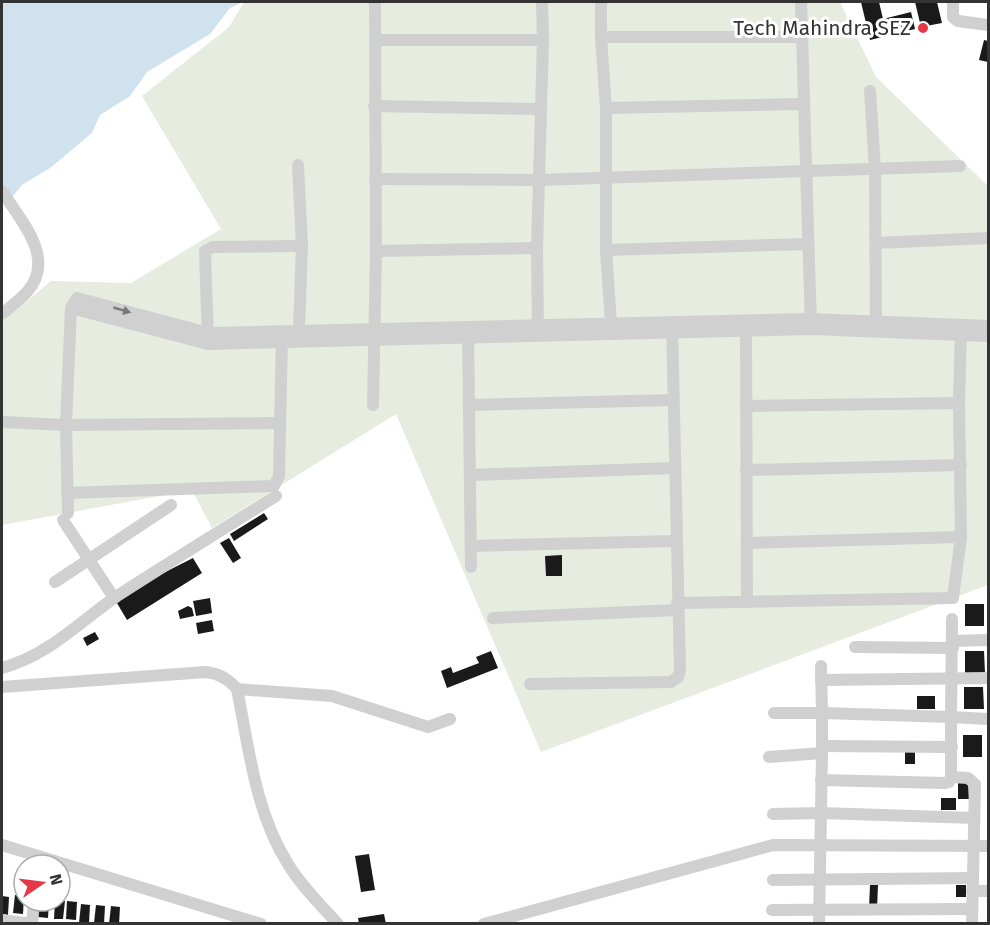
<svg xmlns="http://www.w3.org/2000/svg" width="990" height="925" viewBox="0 0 990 925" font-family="'Fira Sans',sans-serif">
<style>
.green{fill:#e6ecdf}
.water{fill:#cfe2ee}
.building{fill:#1a1a1a}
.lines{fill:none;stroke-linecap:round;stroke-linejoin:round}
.minor{stroke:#d0d0d0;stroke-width:12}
.oneway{fill:#7a7a7a}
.poi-dot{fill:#e63946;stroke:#fff;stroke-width:2}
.labels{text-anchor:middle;stroke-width:6;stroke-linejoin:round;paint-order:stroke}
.poi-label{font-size:21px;fill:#333;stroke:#fff;text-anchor:end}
</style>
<rect width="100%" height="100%" fill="#fff"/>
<polygon class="green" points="244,2 840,2 876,77 988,186 988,585 541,752 396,414 212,528 192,490 2,525 2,322 51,281 131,283 221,229 142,96 229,27"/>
<polygon class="water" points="2,2 243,2 230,8 210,34 147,72 130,96 100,115 92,133 50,168 22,185 8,202 2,191"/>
<g class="building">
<polygon points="861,2 879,2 883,19 911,12 915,29 870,40"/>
<polygon points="915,2 937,2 942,23 921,27"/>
<polygon points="984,40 988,41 988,62 979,60"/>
<polygon points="264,513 268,519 234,541 230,534"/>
<polygon points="229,538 241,558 233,563 220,543"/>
<polygon points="562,555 562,576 546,576 545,556"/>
<polygon points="193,558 202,573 127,620 114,598"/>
<polygon points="210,598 212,613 196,616 193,601"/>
<rect x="965" y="604" width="19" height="22"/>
<polygon points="188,606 192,608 194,616 180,619 178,611"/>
<polygon points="212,620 214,631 198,634 196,623"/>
<polygon points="95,632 99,639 87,646 83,638"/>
<polygon points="491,651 498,668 447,688 441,671 451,667 453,673 479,663 476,657"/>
<polygon points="965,651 984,651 985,673 965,674"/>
<polygon points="964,687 983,687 984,709 964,709"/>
<rect x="917" y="696" width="18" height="13"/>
<rect x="963" y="735" width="19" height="22"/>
<rect x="905" y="752" width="10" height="12"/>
<polygon points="958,783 968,783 969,799 958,799"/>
<rect x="941" y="798" width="15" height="12"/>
<polygon points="369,854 375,890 361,892 355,856"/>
<polygon points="870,884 878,885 877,909 869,909"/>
<rect x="956" y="885" width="10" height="12"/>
<polygon points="15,895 24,896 23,914 13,913"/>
<polygon points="2,896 9,897 8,915 2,914"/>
<polygon points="40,901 49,901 48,918 38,917"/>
<polygon points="55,901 65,901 63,919 54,919"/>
<polygon points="67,901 77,902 76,920 66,919"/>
<polygon points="81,904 90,905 89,923 79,923"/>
<polygon points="96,905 105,906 104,924 94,923"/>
<polygon points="111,906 120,907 119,924 109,924"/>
<polygon points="384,914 386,924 359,924 358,918"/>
</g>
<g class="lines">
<g class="minor">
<polyline points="601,2 601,37 606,108 606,250 611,324 608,330"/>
<polyline points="801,2 811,327"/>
<polyline points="953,2 953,17 958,21 988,25"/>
<polyline points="601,37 801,37"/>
<polyline points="376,40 543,40"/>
<polyline points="870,91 875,169 876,327"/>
<polyline points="374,106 539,109"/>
<polyline points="606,108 802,104"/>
<polyline points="298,165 302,246 299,331"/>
<polyline points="375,179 539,180 960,166"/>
<path d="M2,191c18,29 55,67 25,101 -7,8 -17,15 -25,22"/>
<polyline points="876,243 988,238"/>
<polyline points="606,250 807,244"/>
<polyline points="376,251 537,248"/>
<polyline points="71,308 208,344 811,329 988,336"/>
<polyline points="746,324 747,602"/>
<polyline points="468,331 471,567"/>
<polyline points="538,331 537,248 543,40 542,2"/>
<polyline points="208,341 205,251 213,247 302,246"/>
<polyline points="373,405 376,251 375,2"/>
<polyline points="469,405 673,400"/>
<polyline points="746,406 959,403"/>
<polyline points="2,422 66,425 279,423"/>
<polyline points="746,470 961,465"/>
<polyline points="470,475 674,468"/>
<polyline points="67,493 274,486 279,476 282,336"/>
<polyline points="68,513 66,425 71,308 77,298 208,333 810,319 988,326"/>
<polyline points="63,520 114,598"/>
<polyline points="747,543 961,537"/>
<polyline points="471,546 676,541"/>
<polyline points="55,582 171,505"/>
<polyline points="677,603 953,598 961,537 959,403 961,327"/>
<polyline points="493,618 678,610"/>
<polyline points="953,641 988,640"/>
<polyline points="855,647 953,648"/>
<polyline points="821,666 822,713 951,717 952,619"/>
<path d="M2,668c47,-13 76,-45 115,-72 53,-34 106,-67 159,-100"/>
<polyline points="821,680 988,678"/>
<polyline points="530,684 671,682 678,677 680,670 672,325"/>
<path d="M2,687l204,-15c14,2 22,7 31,17 12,59 18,123 51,175 13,22 33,41 50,60"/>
<polyline points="237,689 332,696 428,727 450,719"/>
<polyline points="774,713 822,713 822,752"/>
<polyline points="822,746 952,747"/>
<polyline points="769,757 822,753 819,924"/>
<polyline points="821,780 945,783 949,782 951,777"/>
<polyline points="773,814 821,813 974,818"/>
<polyline points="2,845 261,924"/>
<polyline points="773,880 973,878"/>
<polyline points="972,891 988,891"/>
<polyline points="772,910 972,909"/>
<polyline points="2,920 32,924 34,901"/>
<polyline points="484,924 773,845 988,846"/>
<polyline points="972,924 975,784 968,778 951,777 951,717 988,719"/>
</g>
</g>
<defs><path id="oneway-solid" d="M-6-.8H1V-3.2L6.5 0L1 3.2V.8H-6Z" transform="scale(1.5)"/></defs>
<use class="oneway" href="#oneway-solid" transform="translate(122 310) rotate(16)"/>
<circle class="poi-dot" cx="923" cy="28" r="6"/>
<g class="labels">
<g class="poi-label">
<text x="911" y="35">Tech Mahindra SEZ</text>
</g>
</g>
<rect width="990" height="925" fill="none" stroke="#333333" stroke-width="6"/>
<g transform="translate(42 883) rotate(76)"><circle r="28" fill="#ffffff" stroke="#adadad" stroke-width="1.5"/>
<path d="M0-4.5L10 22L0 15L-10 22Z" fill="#e63946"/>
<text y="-9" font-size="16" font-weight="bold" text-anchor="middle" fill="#333333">N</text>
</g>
</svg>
